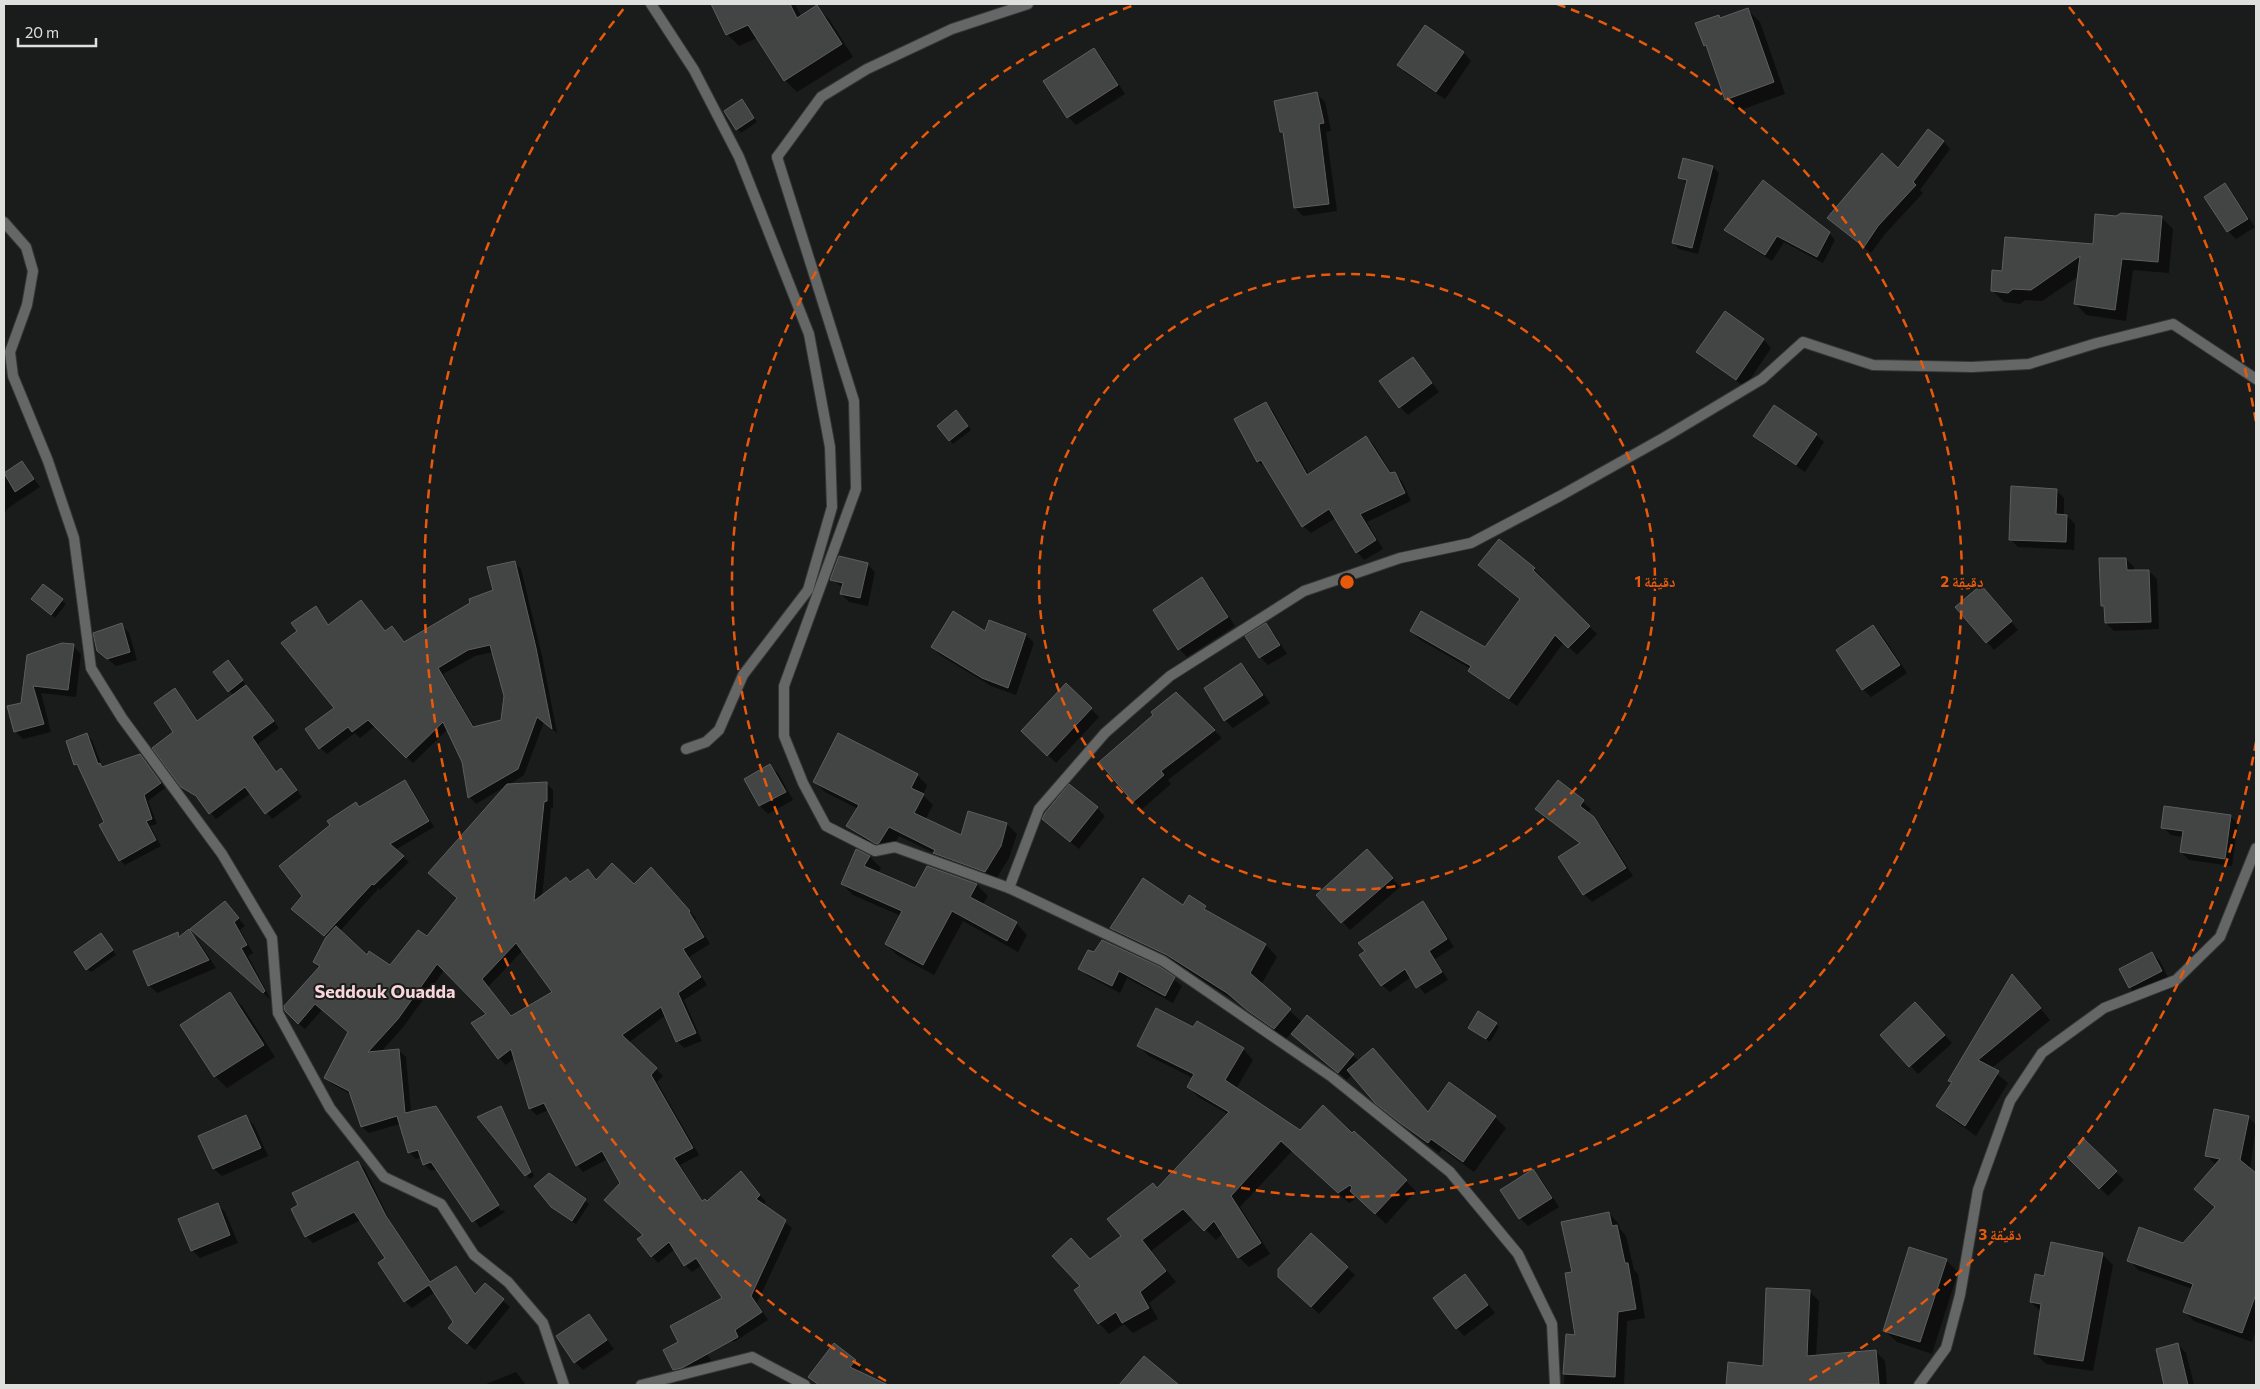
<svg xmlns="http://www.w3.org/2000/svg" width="2260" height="1389" viewBox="0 0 2260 1389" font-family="Commissioner,'Noto Naskh Arabic',sans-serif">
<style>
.shadow{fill:#0007;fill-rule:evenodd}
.building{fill:#424543;stroke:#5c5f5d;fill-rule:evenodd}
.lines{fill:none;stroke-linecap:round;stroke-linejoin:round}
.minor-casing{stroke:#353735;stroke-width:12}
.tertiary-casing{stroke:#353735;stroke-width:12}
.minor{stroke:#656666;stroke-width:10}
.tertiary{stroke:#656666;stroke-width:10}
.ring{fill:none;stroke:#e8590c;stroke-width:2.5;stroke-dasharray:9 6}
.labels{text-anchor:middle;stroke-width:4;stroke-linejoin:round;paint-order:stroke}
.quarter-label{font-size:18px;font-weight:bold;fill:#fad6dc;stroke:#191c1a}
.centre{fill:#e8590c;stroke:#191c1a;stroke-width:2.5}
.ring-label{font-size:15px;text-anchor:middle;font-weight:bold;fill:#e8590c;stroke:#191c1a;stroke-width:4;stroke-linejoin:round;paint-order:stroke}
</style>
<rect width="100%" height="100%" fill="#191c1a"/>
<g class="shadow">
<polygon points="712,4 795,4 801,16 817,7 829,19 853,57 797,92 785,80 757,38 739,46 727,34"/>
<polygon points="1748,10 1760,22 1785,94 1738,111 1726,99 1708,49 1705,46 1718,16 1721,19"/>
<polygon points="1425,26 1464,53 1471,61 1445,99 1406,73 1399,65"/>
<polygon points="1094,50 1102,58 1125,94 1076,125 1068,117 1045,82"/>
<polygon points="1317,94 1325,102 1331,131 1326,132 1337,211 1303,216 1295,208 1285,136 1281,132"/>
<polygon points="742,101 757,122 741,133 737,129"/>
<polygon points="1943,141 1950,149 1920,190 1923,193 1885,234 1871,253 1836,225 1898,170"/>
<polygon points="1713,167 1719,173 1698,254 1679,249 1673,242 1688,184 1679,177"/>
<polygon points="2225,185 2232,193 2255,227 2236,239 2228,231 2206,197"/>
<polygon points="2161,217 2173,229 2169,273 2133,270 2126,321 2086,315 2075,303 2079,276 2042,301 2025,300 2020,304 2004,302 1992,290 2003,273 2094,246"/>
<polygon points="1726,230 1829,233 1835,240 1823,263 1784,242 1772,261 1732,236"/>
<polygon points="1725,313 1764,340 1771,348 1745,387 1698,352"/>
<polygon points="1413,358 1439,392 1408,415 1400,407"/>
<polygon points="1266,403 1273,411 1309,475 1366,437 1374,445 1392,474 1394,473 1402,481 1411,501 1367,522 1383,549 1364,560 1357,552 1336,518 1311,533 1303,526 1267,468 1258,462 1235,420"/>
<polygon points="960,415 971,430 953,444 950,440"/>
<polygon points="1816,435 1824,442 1805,472 1763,444 1755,436"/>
<polygon points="22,462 40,487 8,508 4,515 4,474"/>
<polygon points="2056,490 2064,498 2064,516 2067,516 2075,524 2074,550 2018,547 2010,539"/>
<polygon points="1499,541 1534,569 1542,577 1540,579 1597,634 1577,655 1564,642 1517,706 1478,678 1470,671 1471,669 1419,639 1411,631 1486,649 1521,600 1479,565"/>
<polygon points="2126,559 2134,567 2134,571 2149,571 2157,579 2159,629 2114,631 2106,623 2106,609 2102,605"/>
<path d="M514,562l7,7 21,87 15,77 -13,-11 -20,53 -16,10 38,-2 7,7v18h-2l-9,89 24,-19 5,5 17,-13 9,11 37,4 24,-9 38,42 -1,2 15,24 -21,13 18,28 -23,15 18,41 -18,7 -7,-7 -11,-26 -38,28 35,33 -6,6 42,73 -19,10 23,37h4l34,-29 25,29 -3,3 29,23 -35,75 11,17 -34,22 -3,-3 -24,15 5,8 -31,14 -7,-7 5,-27 45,-43 -22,-34 -10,7 -6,-6 16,-10 -27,-7 -17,14 -6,-7 -31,-72 -13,-25 -25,13 -6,-7 -28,-55 -12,5 -7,-6 -15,-52 -9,8 -7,-7 -11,-44 -43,-45 -41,57 -23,26 18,-1 7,6 5,56 24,-6 6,6h-2l62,98 2,-1 2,2 -25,16 -43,-59 -6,2 -7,-7 -2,-7 -6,2 -7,-7 -9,-28 -31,9 -7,-6 -10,-32 -20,-11 -7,-7 24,-44 -27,-23 -17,19 -11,-9 26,-53 -5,-5 12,-24 -35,-29 11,-13 53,-92 4,4 45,-27 5,6 24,40 -39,23 14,12 -29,28 -1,-2 -39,43 27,26 23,10 37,-29 31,-39 48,-113 -30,18 -6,-7 -7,-35 -15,-33 -35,34 -38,-37 -15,12 -5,-5 -28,21 -7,-6 15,-40 -37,-76 18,-24 13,18 32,-25 25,31 6,-4 13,15 89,-53zM493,652l12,44 -3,25 -27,7 -32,-54 32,-18zM523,950l31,42 -42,25 -24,-30z"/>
<polygon points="867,564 875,572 868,606 849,602 841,594 843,588 832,579"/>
<polygon points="1202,579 1210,587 1235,626 1187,657 1179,649"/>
<polygon points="43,586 66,604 55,618 37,603"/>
<polygon points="1989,595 2018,630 1994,650 1987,642"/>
<polygon points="990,622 1026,635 1034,643 1016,695 991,686 940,655 932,647 986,633"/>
<polygon points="121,625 129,633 137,660 116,666 98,651"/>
<polygon points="1266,625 1274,633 1287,654 1268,665 1260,657 1247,637"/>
<polygon points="1873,626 1881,634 1907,673 1871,697 1863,689 1837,650"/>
<polygon points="73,646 81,654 76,697 41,693 51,732 23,739 15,731 22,704 28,656"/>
<polygon points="1241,664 1249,672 1270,703 1233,728 1225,720"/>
<polygon points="231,666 279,728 258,744 277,773 281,770 302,797 272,819 251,793 216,819 200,800 182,786 175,732 175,690 198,722 234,695 229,691"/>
<polygon points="1066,685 1099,717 1056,763 1023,731"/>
<polygon points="1176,694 1222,738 1168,780 1171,784 1142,809 1134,801 1155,716"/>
<polygon points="87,735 92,740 103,768 145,761 165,788 148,801 157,824 150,826 161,846 125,865 120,860 106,823 80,769 75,764"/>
<polygon points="770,766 778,773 793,800 768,814 760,806 745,779"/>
<polygon points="917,775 927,785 923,795 933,805 925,820 962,837 1007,824 1017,834 1009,858 995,881 945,863 936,854 899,836 889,853 872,846 848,825 858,809 825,792 815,782"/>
<polygon points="1558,781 1591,809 1587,814 1602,827 1633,876 1592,902 1584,894 1560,857 1581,844 1537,809"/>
<polygon points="1097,808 1105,816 1079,849 1052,827"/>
<polygon points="2230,816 2238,824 2232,866 2189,860 2181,852 2183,837 2171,835 2163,827"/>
<polygon points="856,850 870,857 881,868 878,873 915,890 927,867 977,885 988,896 982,905 1016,923 1027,935 1018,952 963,921 934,975 897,955 886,944 901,916 853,895 842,884"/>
<polygon points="1373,857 1400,887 1350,930 1318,895"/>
<polygon points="1190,896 1213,915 1266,945 1277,957 1261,985 1302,1022 1307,1017 1359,1061 1428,1113 1495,1117 1506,1128 1474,1172 1442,1149 1439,1153 1411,1132 1387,1113 1352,1074 1347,1080 1292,1032 1286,1039 1260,1022 1240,1004 1180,966 1123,939 1112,928 1183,906"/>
<polygon points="1423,903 1430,910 1454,947 1435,959 1448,980 1425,994 1411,977 1390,992 1382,985"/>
<polygon points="232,910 245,926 240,930 253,953 248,956 271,1000 199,936"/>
<polygon points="189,931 197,939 216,968 157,993 149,985 177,933 181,937"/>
<polygon points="104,938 116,955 91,972 87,969"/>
<polygon points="2152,953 2160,961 2169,980 2137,996 2130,988"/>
<polygon points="1080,968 1159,968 1182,986 1173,1003 1127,978 1120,993 1088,976"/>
<polygon points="2013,976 2050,1020 1991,1069 2008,1083 1976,1136 1948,1116 1938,1106 1953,1084 1950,1081"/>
<polygon points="230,994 242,1006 275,1057 227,1088 215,1076"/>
<polygon points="1923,1012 1952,1043 1918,1074 1882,1035"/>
<polygon points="1496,1024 1499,1027 1490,1042 1470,1028"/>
<polygon points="1194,1028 1243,1049 1253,1060 1236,1089 1300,1132 1406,1181 1416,1191 1386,1224 1358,1197 1349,1203 1292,1151 1240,1207 1270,1254 1249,1267 1239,1257 1223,1233 1216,1240 1194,1218 1151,1251 1176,1282 1149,1303 1158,1319 1133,1333 1124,1324 1109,1334 1099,1323 1076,1290 1081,1286 1091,1261 1123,1236 1158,1189 1228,1114 1198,1097 1188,1086 1193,1078 1149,1056 1139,1046"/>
<polygon points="500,1108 504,1111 534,1176 530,1179 526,1175"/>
<polygon points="246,1117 254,1125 268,1156 222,1176 214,1169 200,1137"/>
<polygon points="2248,1117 2256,1125 2250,1169 2256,1175 2256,1240 2249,1248 2256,1251 2256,1330 2252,1342 2194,1321 2185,1312 2193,1289 2138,1270 2129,1260 2184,1245 2216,1207 2196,1189 2216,1165 2207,1156"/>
<polygon points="2084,1141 2124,1180 2108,1196 2069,1157"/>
<polygon points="358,1162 365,1169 392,1225 432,1283 456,1267 477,1295 485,1285 510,1307 475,1350 449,1328 454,1322 435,1292 412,1308 405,1301 387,1259 361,1220 313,1243 306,1236"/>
<polygon points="1533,1171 1541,1179 1559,1207 1528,1226 1520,1218 1502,1190"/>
<polygon points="549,1175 589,1204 576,1224 552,1206"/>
<polygon points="217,1204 225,1212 238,1243 200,1258 192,1250"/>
<polygon points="1609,1213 1618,1223 1620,1229 1626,1236 1634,1270 1638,1274 1645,1318 1627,1321 1624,1385 1564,1385 1567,1336 1577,1336 1574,1273"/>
<polygon points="2102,1254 2113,1265 2093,1371 2046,1364 2035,1353 2041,1312 2031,1302 2045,1278"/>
<polygon points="1946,1260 1958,1272 1932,1354 1897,1342 1884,1330"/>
<polygon points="1347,1268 1355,1275 1319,1314 1288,1285"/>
<polygon points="1464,1275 1495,1313 1464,1336 1457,1328"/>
<polygon points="1809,1291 1819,1301 1816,1357 1876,1352 1885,1361 1887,1385 1727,1385 1729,1363 1764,1367"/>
<polygon points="589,1315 614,1349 583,1370 575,1362"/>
<polygon points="2178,1345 2186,1353 2194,1385 2166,1385 2157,1350"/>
<polygon points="1144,1357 1177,1385 1123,1385"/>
<polygon points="855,1361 862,1367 858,1372 872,1383 868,1385 818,1385 810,1377"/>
<polygon points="516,1372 526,1385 485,1385 486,1384"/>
</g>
<g class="building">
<polygon points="711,4 792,4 790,4 797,18 817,5 842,44 784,81 748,25 726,35"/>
<polygon points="1748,8 1774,82 1725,100 1706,45 1704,46 1695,23 1719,15 1720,18"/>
<polygon points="1425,25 1464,52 1436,92 1397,65"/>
<polygon points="1094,48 1118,85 1067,118 1043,81"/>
<polygon points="1317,92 1324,123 1319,124 1329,204 1294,208 1283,132 1280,132 1274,101"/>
<polygon points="742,99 754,118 736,130 724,111"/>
<polygon points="1928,129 1944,141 1913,182 1916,185 1878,226 1864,247 1827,218 1882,153 1898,168"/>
<polygon points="1683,158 1713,166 1692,248 1672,243 1687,180 1678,178"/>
<polygon points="1763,180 1830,232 1817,257 1777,236 1765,255 1724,230"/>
<polygon points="2225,183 2248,219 2227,232 2204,197"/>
<polygon points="2121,213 2162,216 2158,262 2122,259 2115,310 2074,304 2080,256 2031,290 2013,289 2008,293 1991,291 1992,270 2002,271 2005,237 2093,244 2095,214 2116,216"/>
<polygon points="1725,311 1764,339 1736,380 1696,352"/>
<polygon points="1413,357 1432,383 1399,408 1379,381"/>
<polygon points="1266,402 1307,475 1366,436 1390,473 1395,472 1405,493 1360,514 1376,540 1356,553 1329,509 1302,527 1261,460 1257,462 1234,419"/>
<polygon points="1774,405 1817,434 1796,465 1753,436"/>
<polygon points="956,410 968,426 949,441 937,426"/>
<polygon points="22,461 34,479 15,492 4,473"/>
<polygon points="2011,486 2057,489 2056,514 2067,515 2066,542 2009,540"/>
<polygon points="1499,539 1535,568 1533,570 1590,626 1568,648 1555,635 1509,699 1468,671 1471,666 1410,631 1421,611 1485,647 1520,599 1478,565"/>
<polygon points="839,556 868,563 860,598 840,594 843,583 830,580"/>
<polygon points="2099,558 2126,558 2127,570 2149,570 2151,622 2105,623 2104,606 2101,606"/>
<path d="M515,561l21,87 16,81 -15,-12 -19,52 -50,29 -6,-36 -19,-40 -37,36 -38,-38 -16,12 -4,-5 -29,22 -14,-20 29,-21 -53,-65 16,-12 -6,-8 25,-17 12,19 33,-25 24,31 7,-5 12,16 66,-39 -1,-4 24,-9 -6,-23zM490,645l14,51 -3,24 -28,7 -35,-59 30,-18z"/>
<polygon points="1202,577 1228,617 1178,650 1153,610"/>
<polygon points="43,584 63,599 51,615 31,599"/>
<polygon points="1981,585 2012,621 1986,643 1955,607"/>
<polygon points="953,611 985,631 989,620 1026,634 1008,688 982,678 931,647"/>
<polygon points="122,623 130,652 107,659 97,651 93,633"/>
<polygon points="1266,623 1280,645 1259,658 1245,636"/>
<polygon points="1873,625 1900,665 1862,690 1836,650"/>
<polygon points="62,643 74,644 68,690 33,686 44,724 14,732 7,706 21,703 27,655"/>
<polygon points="228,660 243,680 228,692 213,672"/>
<polygon points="1241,663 1263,695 1224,721 1204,688"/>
<polygon points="1066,683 1092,708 1047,756 1021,731"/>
<polygon points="246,685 274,721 252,737 276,772 281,768 297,790 265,814 245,787 209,814 196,796 181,787 152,748 173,732 154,703 175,688 197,721"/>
<polygon points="1176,692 1215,730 1161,771 1164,775 1133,802 1099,762 1153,715 1151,712"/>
<polygon points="87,733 98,764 100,763 102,767 140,754 161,783 144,795 152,819 146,821 156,840 119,861 99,825 104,822 77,764 74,765 66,741"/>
<polygon points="838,733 918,774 911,788 924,794 914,813 961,835 968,811 1007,823 1001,846 985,872 933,853 935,850 889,827 879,843 876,844 846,826 859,805 813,782"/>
<polygon points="770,764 786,792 759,806 744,779"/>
<polygon points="405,780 429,821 390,844 404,856 374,885 372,884 324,936 291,909 302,896 279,866 330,825 327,821 356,802 359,807"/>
<polygon points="1558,780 1584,800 1580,806 1594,817 1626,868 1583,895 1558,857 1580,843 1535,809"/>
<path d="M547,782v19l-3,1 -10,99 32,-24 4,5 18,-13 8,11 16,-17 22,21 17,-17 39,44 -1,1 15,25 -21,12 18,28 -23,16 18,40 -20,9 -15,-35 -39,28 35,33 -6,7 42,73 -19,10 28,43 3,-2 2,2 34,-30 19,24 -4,4 30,21 -35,76 11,16 -27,18 3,7 -56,31 -9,2 -10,-20 15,-8 -8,-16 52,-28 -26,-40 -12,8 -15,-24 -18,15 -14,-18 6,-4 -39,-35 16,-17 -18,-32 -26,15 -32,-63 -15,6 -18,-60 -13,10 -27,-36 15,-9 -49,-50 -39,55 -30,33 31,-3 6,64 31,-7 63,99 -27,17 -41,-60 -8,3 -5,-15 -10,3 -11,-37 -36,11 -12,-36 -25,-13 24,-46 -33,-28 -17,20 -13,-13 -1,-5 36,-40 -7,-4 13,-25 10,-11 31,29 2,-4 21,14 28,-35 9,6 30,-38 -29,-25 79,-89zM516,943l36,49 -41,24 -29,-37z"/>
<polygon points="1069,784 1098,807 1070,842 1042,819 1045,813"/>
<polygon points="2164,806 2231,815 2225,859 2180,852 2183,831 2161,828"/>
<polygon points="856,849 870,856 864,866 915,888 927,866 977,884 970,897 1017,922 1007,941 952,911 923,965 885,944 902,911 841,884"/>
<polygon points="1367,849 1393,878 1341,923 1316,895"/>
<polygon points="1143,878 1183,905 1189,895 1206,906 1204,909 1266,944 1250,973 1291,1009 1274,1029 1247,1010 1227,993 1167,955 1110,928"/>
<polygon points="225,901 239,918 234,922 247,945 241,948 265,991 263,993 190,929"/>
<polygon points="1423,901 1447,939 1429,951 1442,972 1416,988 1405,969 1381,986 1359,955 1365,951 1358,943"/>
<polygon points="189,929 209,960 148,986 133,951 178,932 179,937"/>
<polygon points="101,933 113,950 86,970 74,952"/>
<polygon points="1102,940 1160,967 1175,977 1165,996 1119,971 1112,986 1078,969 1088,950 1094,952"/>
<polygon points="2152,952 2162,971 2129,988 2119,969"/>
<polygon points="2012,974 2041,1008 1978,1060 1999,1071 1965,1126 1936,1106 1952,1082 1948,1081"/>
<polygon points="230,992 264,1045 214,1077 180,1025"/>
<polygon points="1915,1002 1945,1035 1909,1067 1880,1035"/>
<polygon points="1156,1008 1193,1027 1197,1021 1244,1048 1225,1080 1300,1130 1323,1105 1352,1133 1354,1131 1407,1180 1375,1214 1350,1191 1352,1188 1350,1185 1338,1193 1281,1141 1231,1196 1261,1243 1238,1258 1214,1221 1204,1231 1183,1209 1142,1240 1166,1271 1140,1292 1149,1308 1122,1323 1116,1312 1098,1324 1074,1290 1080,1286 1052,1256 1071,1238 1090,1259 1121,1236 1107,1219 1153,1183 1157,1188 1229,1112 1187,1087 1194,1074 1137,1046"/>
<polygon points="1478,1011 1497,1023 1486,1039 1468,1028"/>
<polygon points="1307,1015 1354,1054 1338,1073 1291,1034"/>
<polygon points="1373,1048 1428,1112 1449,1082 1496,1116 1463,1162 1431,1139 1428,1143 1399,1122 1375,1103 1347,1070"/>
<polygon points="501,1106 531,1172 525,1176 477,1117"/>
<polygon points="2214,1109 2249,1116 2240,1160 2256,1173 2256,1294 2242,1333 2183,1312 2193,1284 2127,1261 2139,1227 2183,1243 2215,1207 2194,1189 2220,1159 2205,1156"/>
<polygon points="246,1115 261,1148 213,1169 198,1136"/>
<polygon points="2084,1139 2117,1171 2099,1189 2067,1157"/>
<polygon points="358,1161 386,1216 430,1282 456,1266 475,1294 485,1283 504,1299 467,1344 448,1328 453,1322 429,1285 404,1302 378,1263 385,1258 354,1212 305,1237 291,1209 298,1205 292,1193"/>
<polygon points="1533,1169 1552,1198 1519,1219 1500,1190"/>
<polygon points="549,1173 586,1199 572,1221 551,1207 534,1186"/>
<polygon points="218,1203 230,1235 191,1251 178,1219"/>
<polygon points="1609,1212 1612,1226 1617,1225 1625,1263 1628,1263 1636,1309 1618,1312 1615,1377 1563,1374 1566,1334 1575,1335 1565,1273 1572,1272 1561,1222"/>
<polygon points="1311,1233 1348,1267 1311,1307 1278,1277 1278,1269"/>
<polygon points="2051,1242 2103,1253 2083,1361 2034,1354 2041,1304 2030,1302 2035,1274 2044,1276"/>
<polygon points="1909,1247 1947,1259 1920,1342 1883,1331"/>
<polygon points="1465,1274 1488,1305 1456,1329 1433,1298"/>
<polygon points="1766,1288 1810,1290 1807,1356 1876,1350 1879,1384 1726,1385 1728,1362 1763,1366"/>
<polygon points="589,1314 607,1340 574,1363 556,1336"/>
<polygon points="834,1343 856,1360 850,1367 888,1385 819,1385 808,1377"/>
<polygon points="2178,1343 2188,1385 2164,1385 2156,1349"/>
<polygon points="1144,1356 1179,1385 1119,1385"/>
</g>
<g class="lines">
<g class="minor-casing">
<g id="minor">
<polyline points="651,4 694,70 739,157 809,334 830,447 832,507 808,590 743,675 719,730 706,742 686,749"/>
<polyline points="777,157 854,401 856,489 784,686 784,736 803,783 826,826 875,851 895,847 1009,888 1163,961 1332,1077 1450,1172 1518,1254 1552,1324 1555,1385"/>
<polyline points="4,222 26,247 33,271 27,305 10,352 13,376 48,461 74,538 91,668 122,718 222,854 272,938 278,1013 330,1108 384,1177 441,1204 474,1255 508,1282 543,1323 564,1385"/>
<polyline points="1009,888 1039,809 1105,733 1170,676 1304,591 1400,558 1471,543 1560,496 1665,437 1762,379 1803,342 1873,365 1972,367 2029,364 2097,343 2173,324 2256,379"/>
<polyline points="641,1385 752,1357 805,1385"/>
<polyline points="1919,1385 1946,1348 1960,1295 1978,1190 2010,1101 2042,1053 2104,1008 2176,980 2220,937 2256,848"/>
</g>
</g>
<g class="tertiary-casing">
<polyline id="tertiary" points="777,157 821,97 867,69 952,29 1028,4"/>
</g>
<use href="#minor" class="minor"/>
<use href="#tertiary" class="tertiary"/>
</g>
<g class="ring">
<circle cx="1347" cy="582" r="308"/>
<path d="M1557 4A615 615 0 1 1 1137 4"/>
<path d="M2256 742A923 923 0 0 1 1808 1381M886 1381A923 923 0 0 1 625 7M2069 7A923 923 0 0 1 2256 422"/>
</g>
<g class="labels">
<g class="quarter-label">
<text x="385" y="998">Seddouk Ouadda</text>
</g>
</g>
<circle cx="1347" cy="582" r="8" class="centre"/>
<g class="ring-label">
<text x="1655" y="587">1 دقيقة</text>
<text x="1962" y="587">2 دقيقة</text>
<text x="2000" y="1240">3 دقيقة</text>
</g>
<rect width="2260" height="1389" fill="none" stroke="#dee0de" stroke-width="10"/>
<path d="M18 38v8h78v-8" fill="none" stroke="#dee0de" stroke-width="2.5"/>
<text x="25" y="38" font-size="15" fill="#dee0de" stroke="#191c1a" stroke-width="4" paint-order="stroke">20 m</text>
</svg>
